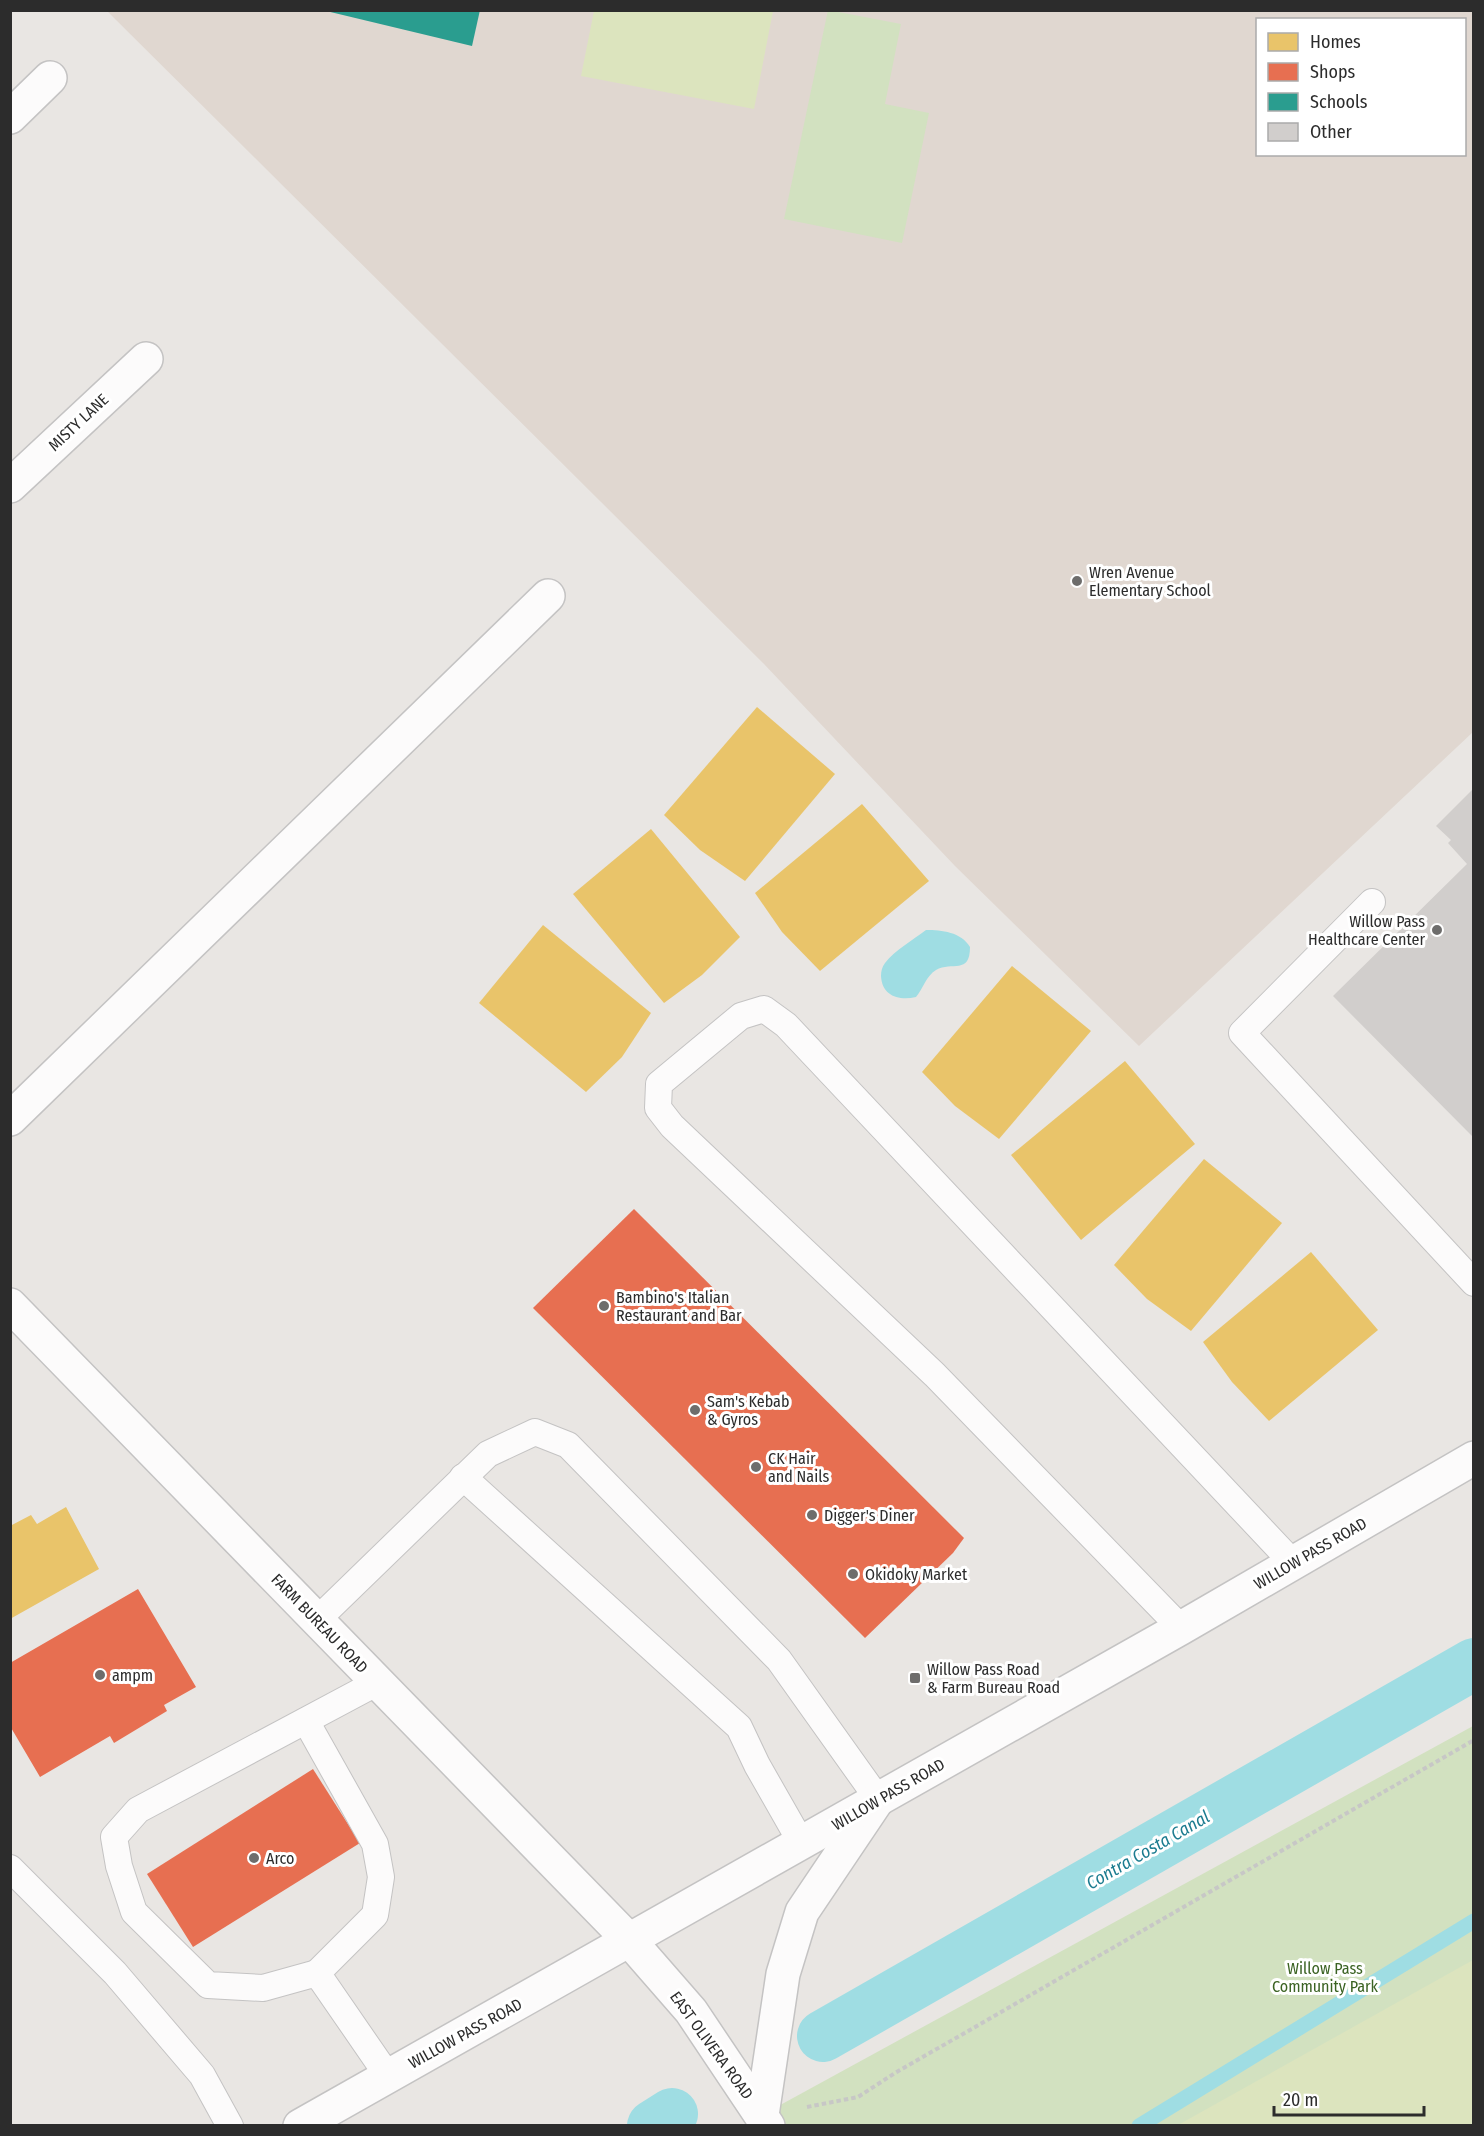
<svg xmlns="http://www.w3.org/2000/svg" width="1484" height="2136" viewBox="0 0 1484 2136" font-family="'Fira Sans Condensed',sans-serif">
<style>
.education{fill:#e0d7d0;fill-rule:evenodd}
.green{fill:#d2e1c0}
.pitch{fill:#dce4be}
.water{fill:#9fdde3}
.homes{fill:#e9c46a}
.shops{fill:#e76f51}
.schools{fill:#2a9d8f}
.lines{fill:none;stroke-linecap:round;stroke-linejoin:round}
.stream{stroke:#9fdde3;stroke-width:15}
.canal{stroke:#9fdde3;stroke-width:52}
.building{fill:#d1cecc}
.service-casing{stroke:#c4c3c3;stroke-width:28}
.minor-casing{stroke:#c4c3c3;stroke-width:36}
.tertiary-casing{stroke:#c4c3c3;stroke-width:36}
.secondary-casing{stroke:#c4c3c3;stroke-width:36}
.path{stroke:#c7c7c6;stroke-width:4;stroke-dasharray:4.5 3;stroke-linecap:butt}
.service{stroke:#fcfbfb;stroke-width:26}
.minor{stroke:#fcfbfb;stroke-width:33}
.tertiary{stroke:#fcfbfb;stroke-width:33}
.secondary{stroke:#fcfbfb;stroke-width:33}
.poi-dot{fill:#6e6d6c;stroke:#fff;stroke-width:2}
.labels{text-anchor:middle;stroke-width:6;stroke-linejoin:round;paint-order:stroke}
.street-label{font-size:16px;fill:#2c2c2c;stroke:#fff}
.poi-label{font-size:16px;fill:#2c2c2c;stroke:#fff;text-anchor:start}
.park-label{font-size:16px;fill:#3b6323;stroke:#fff}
.water-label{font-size:18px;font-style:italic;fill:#1c7c90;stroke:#fff}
</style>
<rect width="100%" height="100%" fill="#e9e6e3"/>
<path class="education" d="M107,11h1366v721l-334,314 -184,-180 -191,-202zM1258,20h206v134h-206z"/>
<g class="green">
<polygon points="828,10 901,24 885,104 929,113 902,243 784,219"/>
<polygon points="1473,1726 1473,2125 746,2126 762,2115"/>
</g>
<g class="pitch">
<polygon points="594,11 773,11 754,109 581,76"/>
<polygon points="1473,1960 1473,2125 1178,2125"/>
</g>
<path class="water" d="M926,930c16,0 35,2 44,17 0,28 -18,14 -34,23 -10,6 -13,19 -20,27 -17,4 -34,-1 -35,-21 0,-5 1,-9 4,-13 10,-13 28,-23 41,-33z"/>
<g class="homes">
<polygon points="757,707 835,774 745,881 700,850 664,815"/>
<polygon points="862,804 929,881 820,971 782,932 755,893"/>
<polygon points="651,829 740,937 702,975 664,1003 573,894"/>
<polygon points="543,925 651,1013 622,1057 586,1092 479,1003"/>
<polygon points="1012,966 1091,1031 999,1139 955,1106 922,1072"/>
<polygon points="1125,1061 1195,1144 1081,1240 1011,1155"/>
<polygon points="1204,1159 1282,1223 1191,1331 1147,1299 1114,1265"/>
<polygon points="1311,1252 1378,1330 1269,1421 1232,1382 1203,1342"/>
<polygon points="66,1507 99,1569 10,1619 10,1526 31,1515 37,1524"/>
</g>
<g class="shops">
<polygon points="634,1209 964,1538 953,1553 865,1638 533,1308"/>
<polygon points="138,1589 196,1687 164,1705 167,1711 114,1743 110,1736 40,1777 10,1726 10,1663"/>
<polygon points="313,1769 360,1843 193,1947 147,1874"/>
</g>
<polygon class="schools" points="322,10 480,10 472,46"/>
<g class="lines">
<polyline class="stream" points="1139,2126 1474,1921"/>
<g class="canal">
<polyline points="823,2036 1474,1664"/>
<polyline points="653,2126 672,2114"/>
</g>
</g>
<polygon class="building" points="1474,788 1474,1138 1333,996 1467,864 1448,843 1451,840 1436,826"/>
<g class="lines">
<g class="service-casing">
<g id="service">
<polyline points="1372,902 1242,1033 1474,1283"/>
<polyline points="463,1477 739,1727 757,1765 802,1844"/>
<polyline points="317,1620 488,1454 535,1432 568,1445 779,1660 878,1799"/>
<polyline points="1181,1628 935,1375 672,1126 658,1108 659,1084 741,1016 764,1009 786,1025 1292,1562"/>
<polyline points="378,1682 138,1810 114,1837 119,1866 134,1912 208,1985 263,1988 317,1973 388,2076"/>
<polyline points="306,1721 375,1844 381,1877 375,1915 317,1973"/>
<polyline points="10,1868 115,1973 202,2075 230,2126"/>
</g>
</g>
<g class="minor-casing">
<g id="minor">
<polyline points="10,117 50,78"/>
<polyline points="10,486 146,359"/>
<polyline points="10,1119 548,596"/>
</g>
</g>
<g class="tertiary-casing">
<g id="tertiary">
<polyline points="10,1305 630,1941 691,2011 768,2126"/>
<polyline points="762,2115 783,1974 802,1912 878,1799"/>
</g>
</g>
<g class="secondary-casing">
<polyline id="secondary" points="300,2126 1181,1628 1474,1458"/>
</g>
<polyline class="path" points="807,2107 858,2097 895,2073 1474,1740"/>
<use href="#service" class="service"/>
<use href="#minor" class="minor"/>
<use href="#tertiary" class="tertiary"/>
<use href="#secondary" class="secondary"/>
</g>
<g class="poi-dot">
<circle cx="1077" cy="581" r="6"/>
<circle cx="1437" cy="930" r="6"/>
<circle cx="604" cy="1306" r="6"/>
<circle cx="695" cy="1410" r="6"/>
<circle cx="756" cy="1467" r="6"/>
<circle cx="812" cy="1515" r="6"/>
<circle cx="853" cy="1574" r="6"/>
<circle cx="100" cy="1675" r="6"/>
<rect x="909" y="1672" width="12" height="12" rx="3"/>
<circle cx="254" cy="1858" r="6"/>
</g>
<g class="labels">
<g class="street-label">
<text transform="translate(78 422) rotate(-43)" y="6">MISTY LANE</text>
<text transform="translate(1310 1553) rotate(-30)" y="6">WILLOW PASS ROAD</text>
<text transform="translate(320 1623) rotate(46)" y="6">FARM BUREAU ROAD</text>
<text transform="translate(888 1794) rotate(-30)" y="6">WILLOW PASS ROAD</text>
<text transform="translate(465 2033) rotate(-29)" y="6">WILLOW PASS ROAD</text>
<text transform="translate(712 2045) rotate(54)" y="6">EAST OLIVERA ROAD</text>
</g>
<g class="poi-label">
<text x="1089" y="578">Wren Avenue<tspan x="1089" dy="18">Elementary School</tspan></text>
<text x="1425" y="927" text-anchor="end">Willow Pass<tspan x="1425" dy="18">Healthcare Center</tspan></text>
<text x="616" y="1303">Bambino's Italian<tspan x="616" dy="18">Restaurant and Bar</tspan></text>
<text x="707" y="1407">Sam's Kebab<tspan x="707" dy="18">&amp; Gyros</tspan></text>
<text x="768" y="1464">CK Hair<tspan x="768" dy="18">and Nails</tspan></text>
<text x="824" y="1521">Digger's Diner</text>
<text x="865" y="1580">Okidoky Market</text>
<text x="927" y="1675">Willow Pass Road<tspan x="927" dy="18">&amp; Farm Bureau Road</tspan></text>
<text x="112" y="1681">ampm</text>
<text x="266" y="1864">Arco</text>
</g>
<g class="park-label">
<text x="1325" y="1974">Willow Pass<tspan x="1325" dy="18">Community Park</tspan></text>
</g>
<g class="water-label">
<text transform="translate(1148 1850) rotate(-30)" y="6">Contra Costa Canal</text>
</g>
</g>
<rect width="1484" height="2136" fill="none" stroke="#2c2c2c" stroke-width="24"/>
<rect x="1256" y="18" width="210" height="138" fill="#ffffff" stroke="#ababab" stroke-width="1.5"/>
<rect x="1268" y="33" width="30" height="18" fill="#e9c46a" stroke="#ababab" stroke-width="1.5"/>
<text x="1310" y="48" font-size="18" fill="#2c2c2c">Homes</text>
<rect x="1268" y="63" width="30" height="18" fill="#e76f51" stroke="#ababab" stroke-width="1.5"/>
<text x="1310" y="78" font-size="18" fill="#2c2c2c">Shops</text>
<rect x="1268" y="93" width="30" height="18" fill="#2a9d8f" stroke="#ababab" stroke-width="1.5"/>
<text x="1310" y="108" font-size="18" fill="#2c2c2c">Schools</text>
<rect x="1268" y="123" width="30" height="18" fill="#d1cecc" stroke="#ababab" stroke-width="1.5"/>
<text x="1310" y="138" font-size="18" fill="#2c2c2c">Other</text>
<path d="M1274 2106v9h150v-9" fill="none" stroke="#2c2c2c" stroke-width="3"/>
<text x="1283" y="2106" font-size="18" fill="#2c2c2c" stroke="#ffffff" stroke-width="4.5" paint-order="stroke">20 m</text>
</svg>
